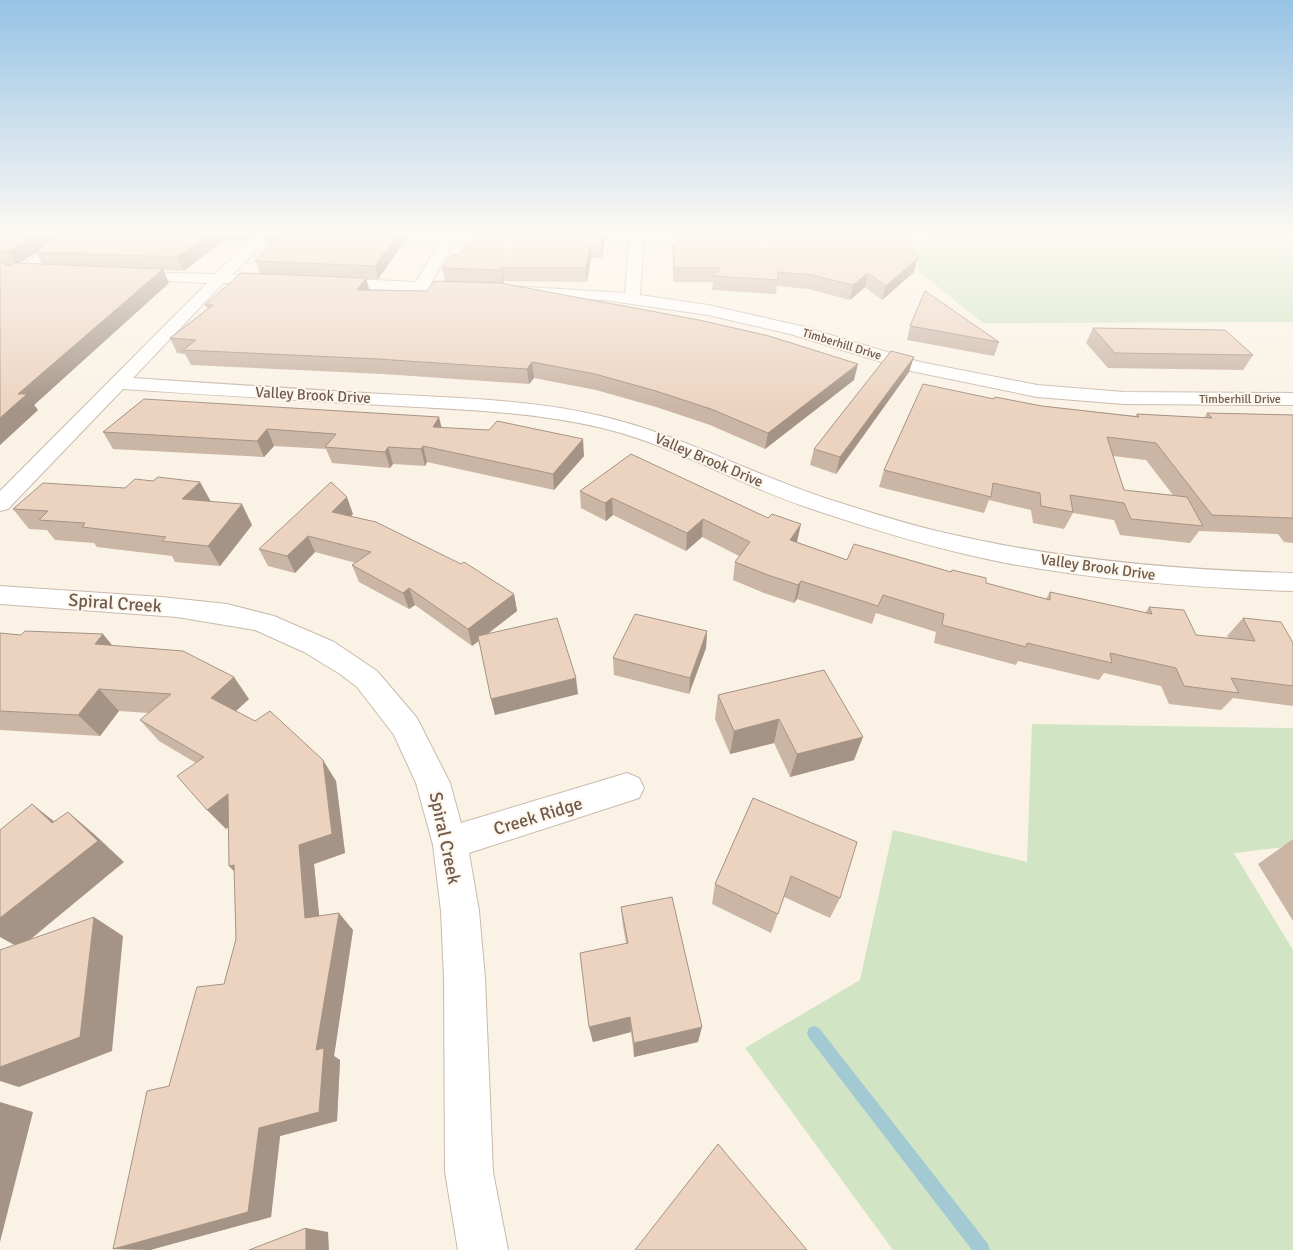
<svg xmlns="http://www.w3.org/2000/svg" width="1293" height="1250" viewBox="0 0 1293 1250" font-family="Signika,sans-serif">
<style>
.green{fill:#d1e5c5}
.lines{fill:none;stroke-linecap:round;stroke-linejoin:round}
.stream{fill:#a3c9d2;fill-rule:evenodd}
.minor-casing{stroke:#cabaad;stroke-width:2}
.minor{fill:#fff;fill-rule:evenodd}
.wall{fill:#cbb5a5;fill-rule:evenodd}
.shaded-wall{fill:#a59486}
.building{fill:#ecd3c0;stroke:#a59486}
.labels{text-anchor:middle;stroke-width:4;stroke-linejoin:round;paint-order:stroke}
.far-street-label{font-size:12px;fill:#705a4d;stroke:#fdf6eb}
.street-label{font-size:15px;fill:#705a4d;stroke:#fdf6eb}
.near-street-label{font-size:18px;fill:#705a4d;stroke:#fdf6eb}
</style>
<rect width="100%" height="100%" fill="#faf2e5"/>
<g class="green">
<polygon points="929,234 1293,234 1293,322 983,323 918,271 918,248"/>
<polygon points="1032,724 1293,728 1293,846 1234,853 1293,950 1293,1250 893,1250 745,1048 860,980 893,830 1027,862"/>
</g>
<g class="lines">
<polygon class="stream" points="814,1026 819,1028 988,1244 990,1250 972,1250 809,1038 807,1033 809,1028"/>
<g class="minor-casing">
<g id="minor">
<polygon points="71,234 87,234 5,289 0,291 0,279"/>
<path d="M259,234h14l-41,41 39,1 8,5 -3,3 -53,-1 -90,95c83,6 166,11 249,16 73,4 148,5 219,22 78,18 148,57 224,82 41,13 83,27 125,36 113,26 227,36 343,39v18c-96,-3 -192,-10 -287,-28 -67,-13 -132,-33 -197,-55 -70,-23 -135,-63 -207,-80 -72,-17 -148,-19 -221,-23 -86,-5 -172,-10 -258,-16l-115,120 -8,2v-20l207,-208 -78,-4 -5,-1 -2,-3 2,-3 91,2z"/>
<polygon points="444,234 458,234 431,283 466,284 474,289 471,292 331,288 323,283 331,278 416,282"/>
<polygon points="630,234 644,234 640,295 708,305 801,326 920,362 1037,385 1124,392 1293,393 1293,405 1124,404 1037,397 911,371 790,334 708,315 604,300 511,296 503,291 511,286 625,293"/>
<polygon points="0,586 161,597 227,604 274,616 334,642 377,671 417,718 450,783 461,823 627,773 639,778 644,788 639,798 469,853 479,911 485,979 493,1172 508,1250 458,1250 445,1172 444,979 441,911 433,845 416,783 394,735 357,687 340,674 304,652 255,630 177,617 0,604"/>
</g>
</g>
<use href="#minor" class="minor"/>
</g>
<g class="wall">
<path d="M0,234h256l-9,8 -25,-1 -38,30 -21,-1 6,13 -135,122 4,5 -38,35zM36,253l6,11 -23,-1z"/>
<polygon points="262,234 410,234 378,279 366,279 369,290 427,291 445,281 442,268 460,255 473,234 606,234 602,258 591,258 587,282 504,281 503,284 854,380 765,449 710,425 656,407 596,390 534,378 529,384 383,374 191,365 185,354 177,353 170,338 208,309 205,305 260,274 255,261 274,244 266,244"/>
<polygon points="676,234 907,234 914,272 882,300 865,287 850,300 808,289 777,286 776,294 712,290 713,282 673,282 673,244 677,244"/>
<polygon points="910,326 999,342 994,356 907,340"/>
<polygon points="1093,328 1253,355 1243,370 1108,368 1086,343"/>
<polygon points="909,372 836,474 810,465 814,449"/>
<path d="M995,397l47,9 93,10 2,-2 67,4 3,-5 86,2v128l-9,-1 -6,-8 -79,-3 -9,12 -70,-8 -6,-15 -41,-7 -9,16 -31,-6 -2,-13 -42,-10 -5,13 -105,-26 5,-17 110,-71zM1113,456l33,4 27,35 -49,-5z"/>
<polygon points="144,399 442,428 584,456 554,490 427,462 425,466 393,464 390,468 332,463 326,449 274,446 264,457 113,449 103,432"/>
<polygon points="631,454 797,542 847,560 951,572 952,570 986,583 1046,599 1050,592 1145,613 1149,607 1196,635 1229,638 1227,636 1243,618 1293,643 1293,706 1233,698 1221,710 1169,704 1161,686 1104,673 1099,680 1018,661 1016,665 934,643 936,632 876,613 872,624 797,599 794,603 764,593 733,580 735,562 739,556 702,537 686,551 613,515 606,521 581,508 580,491"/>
<polygon points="153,481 200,482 211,502 252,525 220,566 175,562 172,556 97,547 94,543 55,540 47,530 29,529 13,509 125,488"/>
<polygon points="353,514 351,516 514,594 517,611 487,634 578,694 495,715 491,699 479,641 472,646 415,605 409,609 359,582 352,565 356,563 315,552 295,573 268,566 259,549"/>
<polygon points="707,631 706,648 689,694 614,675 613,658"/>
<polygon points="0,633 112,646 249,699 236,711 336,781 345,853 314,864 319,916 353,930 334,1056 340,1060 337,1121 280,1136 271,1217 150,1250 113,1249 169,1086 224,984 236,939 235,872 228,827 226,829 196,763 159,741 140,720 149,713 119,711 100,736 0,730"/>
<polygon points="824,670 854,760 790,777 774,743 730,754 715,719 718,695"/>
<polygon points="753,798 840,898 830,918 784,897 771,933 712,904 715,884"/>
<polygon points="1293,839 1293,921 1258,864"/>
<polygon points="621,907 698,1042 634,1057 631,1032 593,1042 589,1027 626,943 623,926"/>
</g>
<g class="shaded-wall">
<polygon points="39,234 68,234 35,252 36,253 17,264 9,251"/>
<polygon points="209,234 219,234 222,241 184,271 177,257"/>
<polygon points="244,234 256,234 247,242"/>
<polygon points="398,234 410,234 378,279 375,266"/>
<polygon points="603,234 606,234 602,258 601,245"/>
<polygon points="590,245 591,258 587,282 586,268"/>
<polygon points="918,258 914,272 882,300 886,286"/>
<polygon points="502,268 504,281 503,284 501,270"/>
<polygon points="163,269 169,283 34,405 38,410 0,445 0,418 18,394"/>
<polygon points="868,273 865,287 850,300 853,285"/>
<polygon points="366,278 370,292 357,290"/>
<polygon points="914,357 909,372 836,474 840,457"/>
<polygon points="532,362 534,378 529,384 527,369"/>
<polygon points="858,364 854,380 765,449 768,433"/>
<polygon points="439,417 443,433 433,427"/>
<polygon points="267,429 274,446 264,457 257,441"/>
<polygon points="583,439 584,456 554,490 553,474"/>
<polygon points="423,446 427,462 425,466 421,449"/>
<polygon points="388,447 393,464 390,468 385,452"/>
<polygon points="200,482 211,502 182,499"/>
<polygon points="347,497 353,514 339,528 332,512"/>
<polygon points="612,498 613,515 606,521 605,503"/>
<polygon points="242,504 252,525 220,566 208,546"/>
<polygon points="703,519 702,537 686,551 687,533"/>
<polygon points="801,524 797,542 786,558 790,540"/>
<polygon points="308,536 315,552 295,573 287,556"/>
<polygon points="801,581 797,599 794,603 798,585"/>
<polygon points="409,588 415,605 409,609 403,593"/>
<polygon points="514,594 517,611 472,646 468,629"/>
<polygon points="707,631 706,648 689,694 690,678"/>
<polygon points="103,634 121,656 95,644"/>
<polygon points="234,677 249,699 227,719 211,698"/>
<polygon points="576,678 578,694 495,715 491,699"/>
<polygon points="99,689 119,711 100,736 78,715"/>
<polygon points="779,719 774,743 730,754 734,731"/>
<polygon points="863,737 854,760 790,777 797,754"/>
<polygon points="323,760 336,781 345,853 314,864 321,934 305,918 299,845"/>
<polygon points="228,794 245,814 226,829 207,810"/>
<polygon points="32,804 60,826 52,823"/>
<polygon points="68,812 94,834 124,862 20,948 0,937 0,918"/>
<polygon points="234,865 247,885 229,866"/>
<polygon points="339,913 353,930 334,1056 340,1060 337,1121 280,1136 271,1217 150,1250 113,1249 259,1128 316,1050"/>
<polygon points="94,917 123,936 112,1051 19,1087 0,1081 0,1067"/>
<polygon points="630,1017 631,1032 593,1042 589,1027"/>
<polygon points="702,1027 698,1042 634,1057 634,1043"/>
<polygon points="0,1102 33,1112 0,1242"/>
<polygon points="306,1228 328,1232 329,1250 306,1250"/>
</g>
<g class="building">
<polygon points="0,234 39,234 9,251 0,251"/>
<polygon points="64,234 209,234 177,257 35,252"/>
<polygon points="285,234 398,234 375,266 255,261"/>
<polygon points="473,234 603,234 601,245 590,245 586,268 502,268 501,270 442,268 452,255 460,255"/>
<polygon points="677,234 907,234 918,258 886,286 868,273 853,285 811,275 778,272 778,280 713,276 720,268 674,268 673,244 678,244"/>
<polygon points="0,263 9,265 16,263 163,269 18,394 27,394 0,418"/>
<polygon points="241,273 366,278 357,290 427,291 434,281 500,283 699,320 769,336 858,364 768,433 711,409 656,391 595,374 532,362 527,369 378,359 183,350 196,340 170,338 213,305 205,305"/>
<polygon points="925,291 999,342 910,326"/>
<polygon points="1093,328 1225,330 1253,355 1115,353"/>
<polygon points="891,351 914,357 840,457 814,449"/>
<polygon points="923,384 994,399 995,397 1042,406 1139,417 1137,414 1212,418 1207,413 1293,415 1293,519 1292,518 1212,515 1156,443 1107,437 1124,490 1187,497 1203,526 1131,519 1124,503 1070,495 1073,512 1041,506 1040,493 993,483 991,497 884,470"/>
<polygon points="144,399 439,417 433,427 489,430 497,421 583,439 553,474 423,446 421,449 388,447 385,452 325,447 336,434 267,429 257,441 103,432"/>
<polygon points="631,454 768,518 772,514 801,524 790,540 847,560 854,544 951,572 952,570 986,578 986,583 1050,600 1050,592 1152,614 1149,607 1184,610 1196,635 1255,641 1243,618 1281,622 1293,643 1293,686 1231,678 1239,693 1184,686 1176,668 1110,653 1112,663 1027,643 1026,647 942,625 944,614 883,595 878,606 801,581 798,585 768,575 735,562 750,542 703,519 687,533 612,498 605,503 580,491"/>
<polygon points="158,477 200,482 182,499 242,504 208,546 162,541 166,537 82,527 85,523 39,520 48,511 13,509 43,483 125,488 135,479 153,481"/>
<polygon points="331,482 347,497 332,512 376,522 461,564 464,562 514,594 468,629 409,588 403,593 352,565 371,552 308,536 287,556 259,549"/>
<polygon points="635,614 707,631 690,678 613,658"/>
<polygon points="557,618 576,678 491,699 478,636"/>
<polygon points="25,631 103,634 95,644 183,651 234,677 211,698 255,721 270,711 323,760 332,834 299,845 305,918 339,913 316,1050 324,1048 319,1112 259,1128 248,1212 113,1249 147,1091 169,1086 197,987 224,984 236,939 234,865 229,866 228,794 207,810 177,776 204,757 140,720 171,694 99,689 78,715 0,711 0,633 21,635"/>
<polygon points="824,670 863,737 797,754 779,719 734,731 718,695"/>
<polygon points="753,798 857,842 840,898 791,876 778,914 715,884"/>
<polygon points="32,804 52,823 68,812 98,841 0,918 0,830"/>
<polygon points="672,897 702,1027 634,1043 630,1017 589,1027 580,953 628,943 621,907"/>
<polygon points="94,917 80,1037 0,1067 0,950"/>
<polygon points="718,1144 807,1250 635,1250"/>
<polygon points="306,1228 306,1250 249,1250"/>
</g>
<linearGradient id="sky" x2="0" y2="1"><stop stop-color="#96c3e5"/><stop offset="0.57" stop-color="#fdf9f3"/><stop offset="1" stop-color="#fdf9f3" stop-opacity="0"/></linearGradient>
<rect width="1293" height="409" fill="url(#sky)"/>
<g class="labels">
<g class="far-street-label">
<text transform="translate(842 344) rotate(17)" y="4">Timberhill Drive</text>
<text x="1240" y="403">Timberhill Drive</text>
</g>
<g class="street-label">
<text transform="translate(313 395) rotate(3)" y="5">Valley Brook Drive</text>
<text transform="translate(709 460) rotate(23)" y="5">Valley Brook Drive</text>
<text transform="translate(1098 567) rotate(8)" y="5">Valley Brook Drive</text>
</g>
<g class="near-street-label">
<text transform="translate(115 603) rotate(4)" y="6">Spiral Creek</text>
<text transform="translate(538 816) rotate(-17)" y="6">Creek Ridge</text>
<text transform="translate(445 838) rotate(78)" y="6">Spiral Creek</text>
</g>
</g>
</svg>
